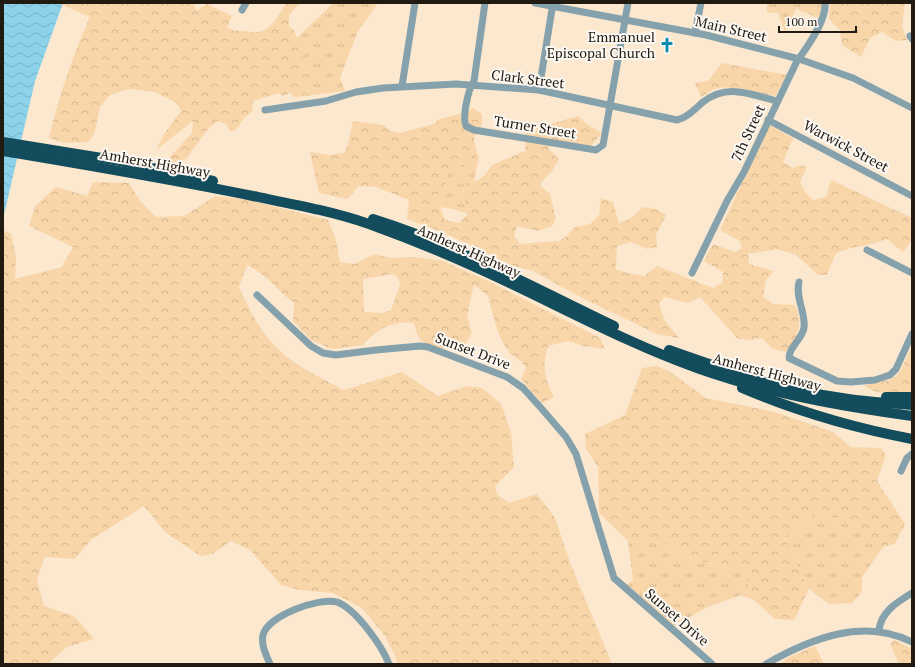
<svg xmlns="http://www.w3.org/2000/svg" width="915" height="667" viewBox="0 0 915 667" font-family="'PT Serif',serif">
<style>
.grass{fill:url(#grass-tufts)}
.forest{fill:url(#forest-crowns);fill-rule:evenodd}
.water{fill:url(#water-waves)}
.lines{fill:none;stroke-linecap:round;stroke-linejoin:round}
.minor{stroke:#85a1ac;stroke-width:7}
.highway{stroke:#134c5c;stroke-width:10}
.labels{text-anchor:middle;stroke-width:4;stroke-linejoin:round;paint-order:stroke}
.street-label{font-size:14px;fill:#211a11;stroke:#fcf8f3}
.poi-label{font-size:14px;fill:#211a11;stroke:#fcf8f3;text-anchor:end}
</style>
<defs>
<pattern id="grass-tufts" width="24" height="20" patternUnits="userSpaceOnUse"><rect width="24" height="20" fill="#f8d6aa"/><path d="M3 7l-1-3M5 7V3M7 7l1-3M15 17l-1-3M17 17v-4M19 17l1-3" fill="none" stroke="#d4b791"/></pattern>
<pattern id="forest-crowns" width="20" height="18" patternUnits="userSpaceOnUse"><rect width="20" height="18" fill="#f8d6aa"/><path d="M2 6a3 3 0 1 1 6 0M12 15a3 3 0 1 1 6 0" fill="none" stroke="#d4b791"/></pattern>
<pattern id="water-waves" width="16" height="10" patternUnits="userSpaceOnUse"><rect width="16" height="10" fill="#8bd2ea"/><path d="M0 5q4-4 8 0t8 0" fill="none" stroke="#78b4c8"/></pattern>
</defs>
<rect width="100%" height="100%" fill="#fce8cf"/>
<g class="grass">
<polygon points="333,3 378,3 358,31 340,78 345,91 305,96 309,80 302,60 304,54 297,38"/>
<polygon points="767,3 822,3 823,11 818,18 796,9 785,32 778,13 767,13"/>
<polygon points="477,154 479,157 474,181 464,184 463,198 470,211 468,214 453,209 440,207 448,174 458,167 472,162"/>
<polygon points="818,514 849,520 883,547 862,577 862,592 852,603 829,604 809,589 784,537"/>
<polygon points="628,541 664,542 685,557 744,572 754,600 741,595 708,607 673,626 625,586 633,580"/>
</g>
<g class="forest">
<path d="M63,3h129l5,7 10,-6 25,12 -5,11 7,4c8,-1 14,1 22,1 14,1 23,-18 30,-29h14l-11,12v12l4,2 4,9 13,7 -8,15 7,20 -4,16 -10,1 -5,-4 -7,3 -5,-3 -24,8 -2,4 1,6 -8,6 -9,13 -6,1 -4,-7 -8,-3 -10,8 -21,29 -16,8 -2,-8 23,-25 1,-12 -37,29 8,-16 17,-23 -4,-8 -22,-11 -26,-3 -19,6 -10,12 -5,24 -6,11 -24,1 -16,-5c10,-42 23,-81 41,-121l-28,-12z"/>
<polygon points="830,3 905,3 902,26 907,40 896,41 882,32 870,38 861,57 842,45 840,30 829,19"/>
<path d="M722,63l65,12 -12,21c-17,-2 -45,-12 -60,-7 -5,1 -9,6 -14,8l-6,-14 13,-2z"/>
<path d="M473,108l9,6v11l-8,13 3,16 -4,8 -14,5 -11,7 -8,33 5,13 15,3 10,-12 -7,-13 1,-14 14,-4 7,-5 7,-10 33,-14 1,-18c4,-4 43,-14 52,-17l10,9 14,8 -11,13 -33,-5 -10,7 11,11 -7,12 -12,13 3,4 7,6 6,25 -4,7 -14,5 -21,-5 -3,10 6,8 39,-3 8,-5 8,-9 15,-3 9,-9 2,-17 12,4 6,21 12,-5 12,-11 13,2 10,6 -10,20 1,12 -10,2 -16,-7 -14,4 -1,23 11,4 17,3 13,-10 56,22 9,-5 1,-11 -19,-11 9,-17 22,8 7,-4 -2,-7 -20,-11 49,-105 24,13 -10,24 10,6 6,-3 8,2 -7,15 5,10 8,8 13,-3 5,-17 81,38v22l-9,12 -16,-13c-17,7 -34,7 -51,14l-9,22h-9l-22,-20 -19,-6 -29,5 1,10 25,7 -8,9 -3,17 10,7 22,1c9,20 3,30 -9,47l-13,-3 -11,-11 -11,2 -13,-1 -38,-42 -12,6 -24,-6 -5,7 6,17 14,17 -22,-4 -77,-37 -47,-26 -23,-6 -63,-31 -40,-15 2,-19 -33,-13 -18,-1 -10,13 -29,-6 -9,-41 19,3 15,-2c6,-10 6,-21 9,-32l30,4 8,6 9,2 33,-9 7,-5 22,-6z"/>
<path d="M93,182l36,1 12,19 15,15 28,-1 31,-20 34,4 79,20 8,20 4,22 14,2 21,-10 16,4 23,-1 29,4 47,21 110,56 5,11 -22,-3 -15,-5 -20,5c-6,21 -4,31 6,51l-12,6 -21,-24 5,-11c-7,-12 -10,-8 -16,-15 -13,-16 -17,-38 -22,-57l-14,-11 -7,31 5,17 -9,16c-11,0 -33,0 -41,-8 -5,-4 -6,-12 -8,-18 -22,-3 -37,6 -51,22l-31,4 -21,-9 -18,-19 1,-18c-16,-12 -28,-29 -47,-38l-8,22c10,22 21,45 39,62 15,15 46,31 66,41l58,-18 36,24 29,-10 15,2 19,16 10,28 3,35 -19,19 2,8 12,9 28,-9 18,24 16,47 41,99h-213l-14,-28 -23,-28 -29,-15 -34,-3 -18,-5 -31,-35 -19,-9 -19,13 -11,2 -35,-23 -22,-27 -52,33 -17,20 -31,-2 -7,23 7,26 30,10 20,23 -27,8 -19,17h-45v-434l8,4 5,23 -1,22 47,-12 11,-20 -44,-21 6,-20 21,-19 31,9zM393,274l5,3 2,7 -9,26 -9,3 -18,-1 -1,-33z"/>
<path d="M912,346v47c-15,0 -37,3 -48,-8 37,-6 33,-6 48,-39z"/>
<polygon points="656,366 669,371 706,398 775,412 833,432 851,447 881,448 886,455 877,481 905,524 895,544 883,547 849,520 818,514 784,537 809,589 794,620 775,619 754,600 744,572 685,557 664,542 628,541 599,513 598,467 586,449 585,434 625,415 642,368"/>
<polygon points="894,640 912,649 912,664 899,664 890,644"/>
<polygon points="815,646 824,664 782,663 789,657"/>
</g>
<polygon class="water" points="3,3 63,3 35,81 3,219"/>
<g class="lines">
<g class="minor">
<path d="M485,3l-11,78c-6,8 -12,37 -8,45l8,4 122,20 7,-5 25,-142"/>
<polyline points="535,3 706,35 799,59 853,78 912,108"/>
<polyline points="242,10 246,3"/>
<polyline points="695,33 701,3"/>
<polyline points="910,36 912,39"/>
<polyline points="402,86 415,3"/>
<polyline points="539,90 553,3"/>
<path d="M265,110l61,-9 30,-9 27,-4 73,-4 83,6 138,30c10,-2 18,-11 26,-18 24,-19 46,-8 74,-1"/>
<polyline points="768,120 912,196"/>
<polyline points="867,250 912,273"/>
<path d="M692,273l35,-72 17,-29 53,-111c9,-12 30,-42 28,-58"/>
<path d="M799,282c-4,16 7,30 5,46 -2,11 -15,19 -15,30l48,23 14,1 24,-2 15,-5 6,-6 16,-35"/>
<polyline points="257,295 311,346 323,353 336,355 376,350 420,346 428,347 507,377 523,388 541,408 566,437 576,454 614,578 712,664"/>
<polyline points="901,471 907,458 912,454"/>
<path d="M879,630c2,-18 18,-28 33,-37"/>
<path d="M270,664c-4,-9 -9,-19 -7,-29 4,-19 56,-38 74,-33 19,7 45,44 52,62"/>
<path d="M766,664c44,-25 97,-47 146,-22"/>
</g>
<g class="highway">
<polyline points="3,142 120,161 213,181"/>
<path d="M3,151c83,14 167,28 250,45 39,8 78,15 116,28 36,13 71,27 106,43 74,33 146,74 222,101 70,25 142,38 215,48"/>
<path d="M373,219c84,26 161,69 241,107"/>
<path d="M669,350c56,20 114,40 173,48 23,4 47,5 70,7"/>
<path d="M742,388c54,23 112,40 170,51"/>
<polyline points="886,397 912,397"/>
</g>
</g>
<defs>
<g id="church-bare" transform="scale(1.2)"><path d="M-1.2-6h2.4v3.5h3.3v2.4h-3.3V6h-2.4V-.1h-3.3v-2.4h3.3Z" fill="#0e8eae" stroke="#fcf8f3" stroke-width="2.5" paint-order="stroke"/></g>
</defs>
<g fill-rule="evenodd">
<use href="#church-bare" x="667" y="45"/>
</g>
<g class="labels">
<g class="street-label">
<text transform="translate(731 29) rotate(13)" y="5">Main Street</text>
<text transform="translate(528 79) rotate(7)" y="5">Clark Street</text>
<text transform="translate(535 127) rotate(9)" y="5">Turner Street</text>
<text transform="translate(748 133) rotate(-65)" y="5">7th Street</text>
<text transform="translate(846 146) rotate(28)" y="5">Warwick Street</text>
<text transform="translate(155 163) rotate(10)" y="5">Amherst Highway</text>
<text transform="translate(469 251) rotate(24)" y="5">Amherst Highway</text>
<text transform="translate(473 351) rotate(21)" y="5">Sunset Drive</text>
<text transform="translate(767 372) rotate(15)" y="5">Amherst Highway</text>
<text transform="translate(677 617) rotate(41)" y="5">Sunset Drive</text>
</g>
<g class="poi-label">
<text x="655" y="42">Emmanuel<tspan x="655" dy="16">Episcopal Church</tspan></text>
</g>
</g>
<rect width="915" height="667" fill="none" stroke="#211a11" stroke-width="8"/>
<path d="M779 26v6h77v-6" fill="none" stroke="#211a11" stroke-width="2"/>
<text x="785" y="26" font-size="12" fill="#211a11" stroke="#fcf8f3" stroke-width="3" paint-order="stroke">100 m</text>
</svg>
